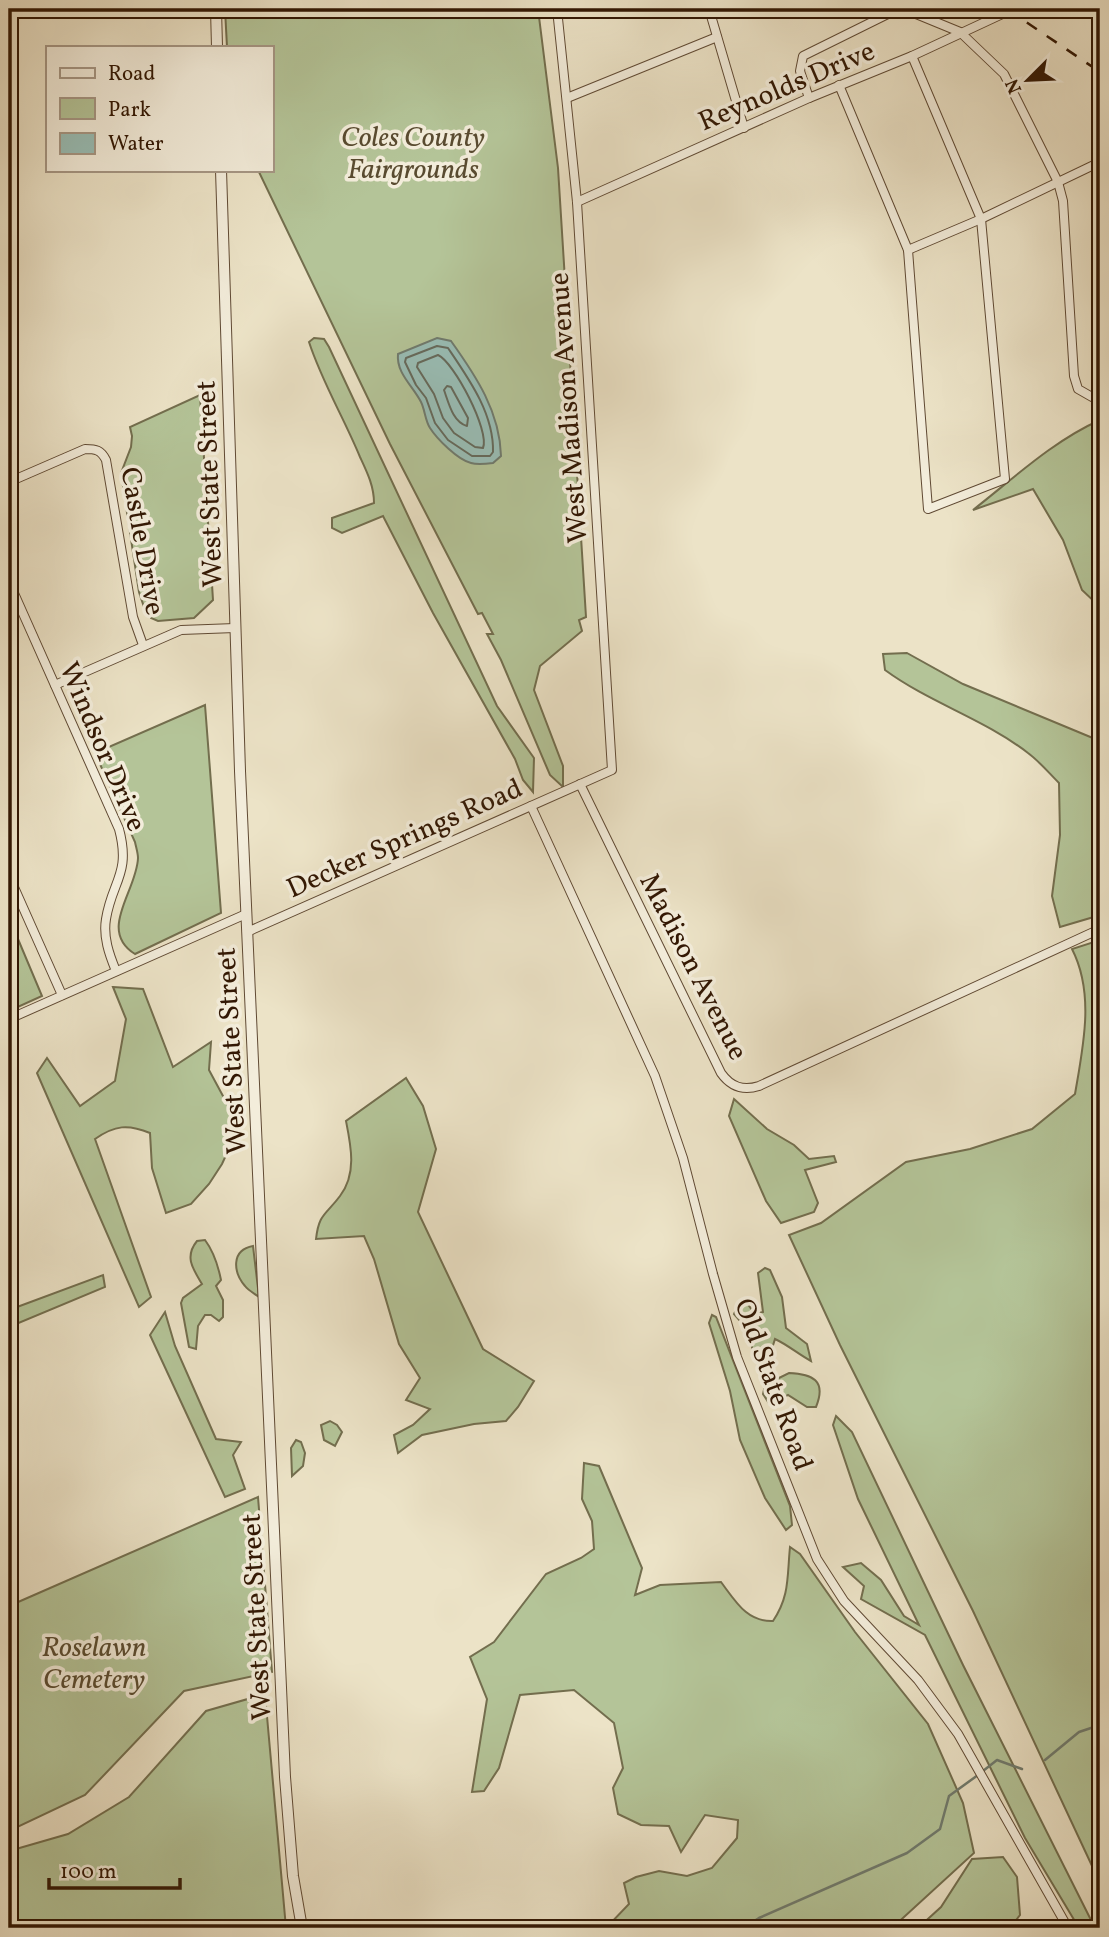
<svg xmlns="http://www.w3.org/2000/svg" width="1109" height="1937" viewBox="0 0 1109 1937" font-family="Vollkorn,serif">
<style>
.green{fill:#b4c498;stroke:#736e4e;stroke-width:2}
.water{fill:#99beb6;stroke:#707b6e;stroke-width:2}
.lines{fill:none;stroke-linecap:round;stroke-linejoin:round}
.shore{stroke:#666a5c;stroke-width:2}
.stream{stroke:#707b6e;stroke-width:2.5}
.minor-casing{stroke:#604a34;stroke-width:10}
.tertiary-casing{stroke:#604a34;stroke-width:12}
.minor{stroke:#f3eddb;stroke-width:8}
.tertiary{stroke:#f3eddb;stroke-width:10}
.rail{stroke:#321703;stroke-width:2.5;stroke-dasharray:12 12;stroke-linecap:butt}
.labels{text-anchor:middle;stroke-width:7;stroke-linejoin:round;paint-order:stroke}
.street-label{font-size:28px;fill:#321703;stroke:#f3eddb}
.park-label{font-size:28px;font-style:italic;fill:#594b30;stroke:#f3eddb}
</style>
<rect width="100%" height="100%" fill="#ece3c7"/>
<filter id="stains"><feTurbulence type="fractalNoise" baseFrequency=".00286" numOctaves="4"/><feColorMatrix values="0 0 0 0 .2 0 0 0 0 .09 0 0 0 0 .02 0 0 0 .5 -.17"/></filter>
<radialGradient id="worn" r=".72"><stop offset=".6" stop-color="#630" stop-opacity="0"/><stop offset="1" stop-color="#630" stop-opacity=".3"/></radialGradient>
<g class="green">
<polygon points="225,9 538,9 558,168 586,617 579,620 582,631 540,666 534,690 563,766 563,787 550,775 501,660 487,634 493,634 482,613 478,614 390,444 258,170 271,170 271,47 227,47"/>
<path d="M314,338l10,1 5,8 168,359 37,52 -1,34 -10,-12 -8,-21 -82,-146 -50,-97 -41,17 -10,-5v-10l42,-15c0,-17 -7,-31 -14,-46 -16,-39 -38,-75 -51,-115z"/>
<polygon points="200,395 213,600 194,618 158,621 151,618 144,607 139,592 121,473 131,447 132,436 130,427"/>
<path d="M1100,420v187l-18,-17 -19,-50 -30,-51 -60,21c41,-32 80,-69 127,-90z"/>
<path d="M907,653l56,31 137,57v172l-3,3 -37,11 -8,-31 8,-61 -1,-52c-10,-10 -20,-22 -31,-30 -44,-34 -98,-50 -143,-83l-2,-16z"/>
<path d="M205,705l16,208 -86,41c-38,-24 2,-63 3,-96 0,-5 -2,-11 -3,-16l-40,-89z"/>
<polygon points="10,920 42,996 9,1011 9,921"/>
<path d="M1100,940v943l-127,-272 -133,-266 -51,-110 32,-12 85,-61 64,-13 62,-20 43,-35c8,-47 20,-100 -3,-145z"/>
<path d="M113,987l30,2 30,78 38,-25 -2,28 21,39 3,31 -11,24 -13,20 -18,20 -25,9 -14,-45 -2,-35c-22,-9 -35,-8 -55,6l56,158 -12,10 -102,-234 10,-15 33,48 35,-25 11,-62z"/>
<path d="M406,1078l17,28 13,43 -18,63 65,137 51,32 -16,26 -12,14 -32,3 -52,11 -24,18 -4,-18 19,-10 17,-16 -24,-9 14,-22 -21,-34 -25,-85 -10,-23 -48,3c3,-26 10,-24 24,-43 17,-22 11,-50 6,-75z"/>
<polygon points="734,1099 767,1129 794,1145 809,1159 834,1156 836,1162 805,1170 818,1203 814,1212 781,1223 766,1201 729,1116"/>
<path d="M205,1240c9,12 13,25 16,40l-5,6 7,14v17l-4,4 -8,-6h-6l-7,11 -2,23 -7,-2 -8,-44 2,-5 19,-14c-9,-15 -18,-27 -5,-43z"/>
<path d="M253,1246l6,51c-4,-3 -11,-7 -14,-11 -12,-14 -14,-36 8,-40z"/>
<path d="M765,1268l5,2 12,27 4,31 21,16 4,17c-13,-7 -23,-16 -36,-22l-6,19h-15l-5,-27 -15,-17 4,-9 6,-6 11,15 8,-2 -5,-39z"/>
<polygon points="103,1275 105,1287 9,1327 9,1310"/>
<polygon points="165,1312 175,1346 216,1439 241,1442 233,1455 245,1489 225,1497 150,1335"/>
<polygon points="712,1315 716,1317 790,1506 792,1525 786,1530 765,1498 740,1440 730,1391 709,1323"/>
<path d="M789,1373c23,1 38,7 27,34h-9l-19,-12 -18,10 -7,-11 3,-13h7z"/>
<polygon points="836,1416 852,1432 963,1665 1095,1928 1079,1928 1025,1838 925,1635 861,1599 864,1586 843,1567 861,1563 881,1580 904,1616 919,1625 858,1499 833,1425"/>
<polygon points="330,1421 337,1425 342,1432 335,1446 324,1440 321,1425"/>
<polygon points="296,1440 301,1442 305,1453 303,1466 292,1476 291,1448"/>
<path d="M584,1463l15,3 43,102 -7,27 25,-10 61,-3c15,20 26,40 52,39 17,-25 14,-45 17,-74l10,7 55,78 73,92 35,79 11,50 -82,75h-286l23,-24 -5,-21 12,-6 23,-6 28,5 25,-8 25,-30 1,-18 -33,-5 -24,37 -12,-26 -28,-1 -23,-11 -5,-26 10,-20 -9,-45 -40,-33 -54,5 -21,73 -15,23 -12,1 15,-93 -17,-42 24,-15 52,-68 35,-16 13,-9 -2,-28 -10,-22z"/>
<polygon points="258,1497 272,1672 184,1691 85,1795 9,1831 9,1606"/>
<polygon points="265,1694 286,1928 9,1928 9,1851 68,1834 129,1797 206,1711"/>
<polygon points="1003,1857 1017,1877 1020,1915 1010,1928 918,1928 941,1907 972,1859"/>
</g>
<path class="water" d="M437,338l14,3c25,35 49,71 50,115l-8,7c-7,1 -16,2 -22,0 -13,-3 -34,-24 -41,-35 -5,-8 -5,-18 -9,-26 -8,-16 -25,-29 -23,-48z"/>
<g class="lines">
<g class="shore">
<path d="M437,346l11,2c21,31 46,66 45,104l-3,4h-18l-24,-16 -13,-17 -9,-25 -10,-13 -11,-23 1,-4z"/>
<path d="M438,355c16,7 52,76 45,93l-8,-1 -21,-14 -11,-15 -9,-24 -17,-27 1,-4z"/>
<path d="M447,386l4,1 17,31 -1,8c-14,-4 -18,-22 -23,-36z"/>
</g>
<g class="stream">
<polyline points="1045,1760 1079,1732 1100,1725"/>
<polyline points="983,1771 997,1760 1022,1769"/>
<polyline points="743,1928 759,1918 907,1853 940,1829 949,1796 978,1775"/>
</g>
<g class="minor-casing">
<g id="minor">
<polyline points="709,9 744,128"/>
<polyline points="904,9 960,32 1004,74 1058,182 1063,201 1074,376 1078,389 1092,397 1100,398"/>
<polyline points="839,85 908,250 928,509 1005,479 981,219 912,56"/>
<polyline points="567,98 717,37"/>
<polyline points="809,98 800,71 803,56 898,9"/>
<polyline points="577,202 809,98 912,56 1013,9"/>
<polyline points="908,250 981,219 1100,162"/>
<path d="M9,482l76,-33c11,0 16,1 21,11l27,157 10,28"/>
<path d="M9,582l110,247c12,45 -7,52 -13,90 -3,18 3,35 10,52"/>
<polyline points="55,685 181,630 235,628"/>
<path d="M580,784l141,289c10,14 22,18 38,13l341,-157"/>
<polyline points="531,806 655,1076 683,1158 713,1274 737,1357 817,1559 844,1601 918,1680 958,1734 1068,1928"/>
<polyline points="9,876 62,995"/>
<polyline points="247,932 612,770 577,202 557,9"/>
<polyline points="9,1019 246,914"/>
</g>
</g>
<g class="tertiary-casing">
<g id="tertiary">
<polyline points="216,9 217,47"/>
<polyline points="221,170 240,771 285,1777 293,1876 302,1928"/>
</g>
</g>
<use href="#minor" class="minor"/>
<use href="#tertiary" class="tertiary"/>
<polyline class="rail" points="1007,9 1100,72"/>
</g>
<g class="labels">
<g class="street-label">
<text transform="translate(786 85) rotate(-23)" y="10">Reynolds Drive</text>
<text transform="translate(567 408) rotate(-94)" y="10">West Madison Avenue</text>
<text transform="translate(208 484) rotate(-92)" y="10">West State Street</text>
<text transform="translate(144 541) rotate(80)" y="10">Castle Drive</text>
<text transform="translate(104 746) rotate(67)" y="10">Windsor Drive</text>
<text transform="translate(404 837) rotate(-24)" y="10">Decker Springs Road</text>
<text transform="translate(695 966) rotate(63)" y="10">Madison Avenue</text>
<text transform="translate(230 1051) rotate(-93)" y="10">West State Street</text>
<text transform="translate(775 1384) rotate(70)" y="10">Old State Road</text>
<text transform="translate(255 1617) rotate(-93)" y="10">West State Street</text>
</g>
<g class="park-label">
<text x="413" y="146">Coles County<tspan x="413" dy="32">Fairgrounds</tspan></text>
<text x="94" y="1656">Roselawn<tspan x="94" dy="32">Cemetery</tspan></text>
</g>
</g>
<rect width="1109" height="1937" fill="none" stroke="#ece3c7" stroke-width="35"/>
<rect x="10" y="10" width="1088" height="1916" fill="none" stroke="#321703" stroke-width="3.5"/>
<rect x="18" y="18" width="1074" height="1902" fill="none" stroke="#321703" stroke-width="2"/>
<rect x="46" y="46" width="228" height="126" fill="#f3eddb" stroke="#a69785" stroke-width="2"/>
<rect x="60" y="68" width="35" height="10" fill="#f3eddb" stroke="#a69785" stroke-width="2"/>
<text x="108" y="80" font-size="21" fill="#321703">Road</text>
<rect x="60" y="98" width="35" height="21" fill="#b4c498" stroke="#a69785" stroke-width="2"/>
<text x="108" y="116" font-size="21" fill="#321703">Park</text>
<rect x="60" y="133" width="35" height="21" fill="#99beb6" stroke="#a69785" stroke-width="2"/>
<text x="108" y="150" font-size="21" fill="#321703">Water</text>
<g transform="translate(1028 80) rotate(246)" stroke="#f3eddb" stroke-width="5" paint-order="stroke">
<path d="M0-5L12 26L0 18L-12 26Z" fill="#321703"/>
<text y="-10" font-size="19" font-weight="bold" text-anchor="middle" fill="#321703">N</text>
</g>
<path d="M49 1878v10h131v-10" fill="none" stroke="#321703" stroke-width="3.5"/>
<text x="60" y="1878" font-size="21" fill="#321703" stroke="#f3eddb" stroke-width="5" paint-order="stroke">100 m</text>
<rect width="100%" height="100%" filter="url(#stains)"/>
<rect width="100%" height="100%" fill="url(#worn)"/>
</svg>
